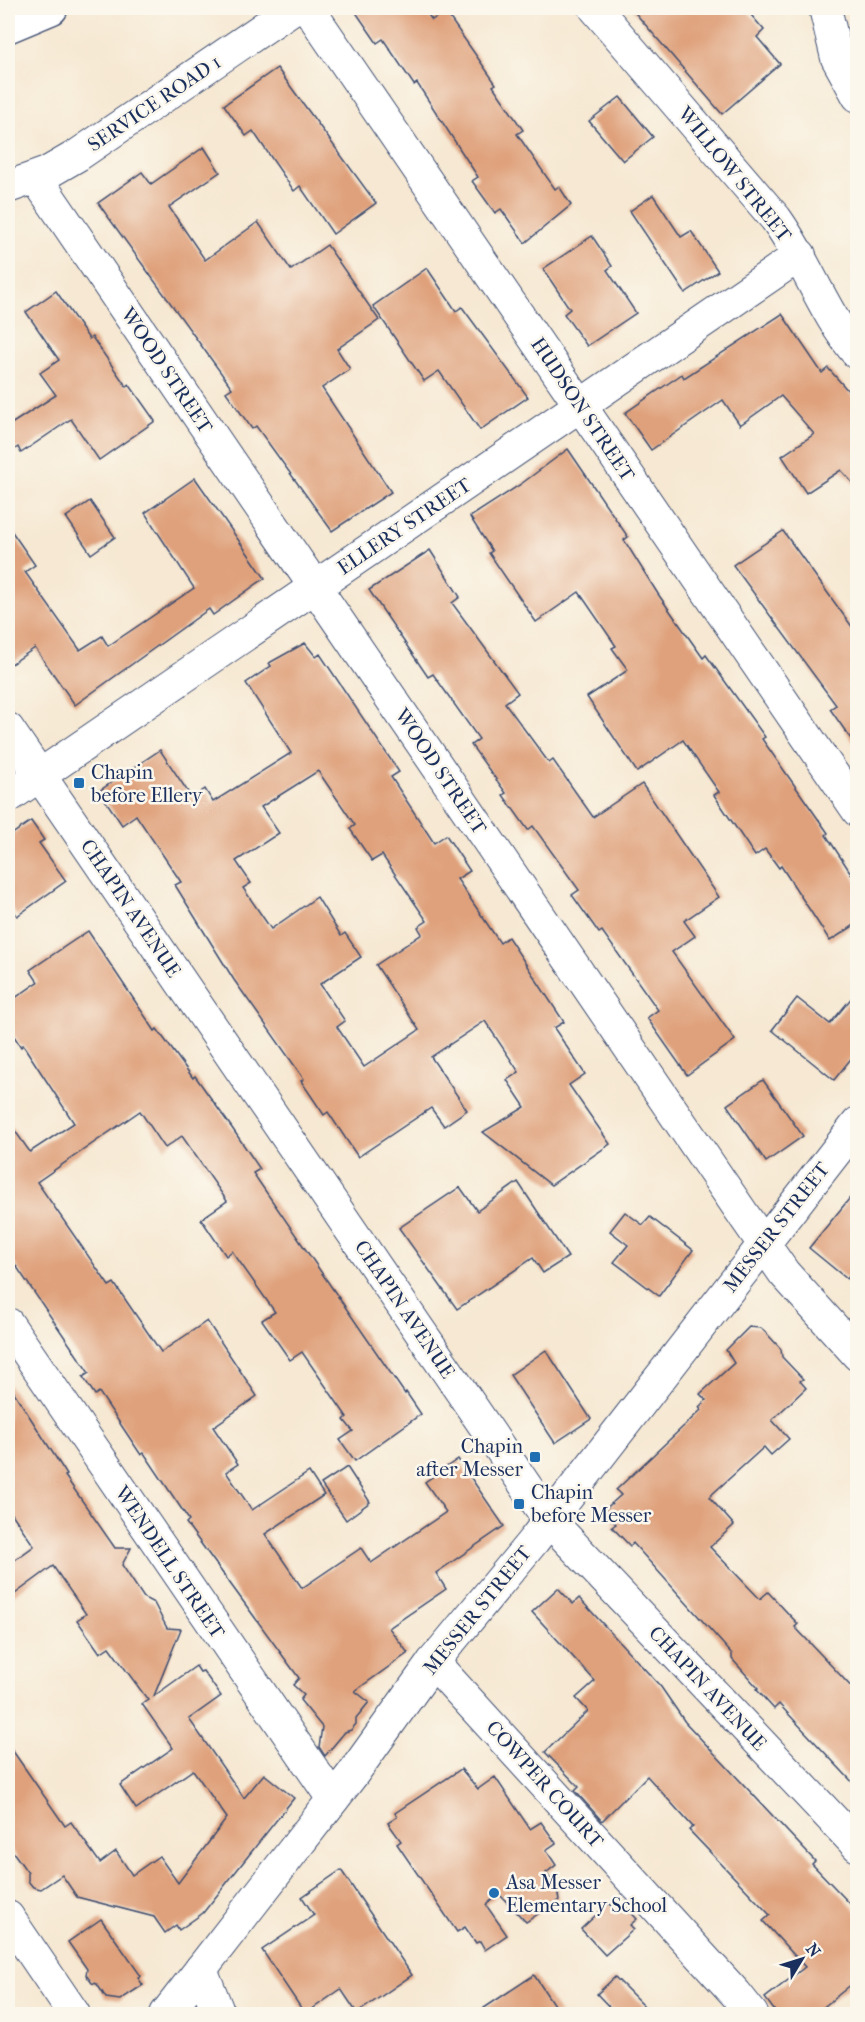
<svg xmlns="http://www.w3.org/2000/svg" width="865" height="2022" viewBox="0 0 865 2022" font-family="'IM FELL French Canon',serif">
<style>
.building{fill:#dfa17c;fill-rule:evenodd}
.lines{fill:none;stroke-linecap:round;stroke-linejoin:round}
.minor-casing{stroke:#3c4b6f;stroke-width:34}
.highway-casing{stroke:#3c4b6f;stroke-width:36}
.minor{stroke:#fff;stroke-width:32}
.highway{stroke:#fff;stroke-width:33}
.poi-dot{fill:#1f6fb2;stroke:#fbf7ec;stroke-width:2}
.labels{text-anchor:middle;stroke-width:5;stroke-linejoin:round;paint-order:stroke}
.street-label{font-size:20px;fill:#1b2f5e;stroke:#fbf7ec}
.poi-label{font-size:20px;fill:#1b2f5e;stroke:#fbf7ec;text-anchor:start}
</style>
<rect width="100%" height="100%" fill="#fbf7ec"/>
<filter id="ink" filterUnits="userSpaceOnUse"><feTurbulence type="fractalNoise" baseFrequency=".0167" numOctaves="2"/><feDisplacementMap in="SourceGraphic" scale="12" xChannelSelector="R" yChannelSelector="G"/><feConvolveMatrix kernelMatrix="1 2 1 2 8 2 1 2 1" color-interpolation-filters="sRGB"/></filter>
<filter id="wash" filterUnits="userSpaceOnUse"><feTurbulence type="fractalNoise" baseFrequency=".008" numOctaves="4" result="noise"/><feDisplacementMap in="SourceGraphic" scale="24" xChannelSelector="R" yChannelSelector="G"/><feGaussianBlur stdDeviation="1.35" result="paint"/><feColorMatrix in="noise" values="0 0 0 0 0 0 0 0 0 0 0 0 0 0 0 0 0 1.4 0 .05"/><feComposite in="paint" operator="in"/></filter>
<g filter="url(#wash)">
<rect width="100%" height="100%" fill="#f6e8d2"/>
<g id="blocks">
<g class="building">
<polygon points="353,8 423,8 432,20 445,11 496,84 493,86 523,130 517,134 555,189 559,186 571,205 525,243 501,209 495,213 472,181 478,177 417,83 414,85 383,39 377,43"/>
<polygon points="631,8 745,8 764,30 757,37 780,64 722,114"/>
<polygon points="277,68 376,203 333,234 300,186 294,191 253,131 246,136 224,105"/>
<polygon points="620,97 653,137 623,161 589,121"/>
<polygon points="204,147 220,172 169,207 205,260 258,222 291,270 327,245 379,320 337,349 350,369 322,388 391,492 332,531 256,426 252,429 226,392 232,388 98,203 142,172 151,184"/>
<polygon points="653,195 681,237 691,231 718,271 685,293 630,211"/>
<polygon points="592,236 612,266 607,270 636,313 587,346 564,314 570,309 543,269"/>
<polygon points="427,268 456,311 462,307 528,397 480,430 439,371 424,381 373,306"/>
<polygon points="56,291 89,339 92,337 126,386 129,384 155,421 99,460 71,419 21,453 18,447 8,454 8,426 56,395 40,373 59,360 26,312"/>
<polygon points="782,314 822,373 828,368 858,402 858,489 841,470 806,493 782,456 814,434 781,396 740,425 723,400 651,450 625,413 682,374 684,378"/>
<polygon points="568,449 628,537 624,540 658,594 703,658 706,655 765,737 762,739 828,833 826,835 858,884 858,923 830,941 781,866 779,868 765,849 755,856 714,795 719,792 683,740 637,772 587,697 628,670 612,648 616,646 579,592 536,622 489,553 492,551 470,517 521,484"/>
<polygon points="195,478 265,578 213,615 209,609 75,705 35,648 8,666 8,526 35,565 25,572 80,650 102,636 108,646 194,588 145,513"/>
<polygon points="90,501 115,537 91,554 66,517"/>
<polygon points="783,531 858,635 858,749 830,709 836,705 733,565"/>
<polygon points="430,550 460,597 452,603 518,693 505,703 549,763 553,760 593,817 642,784 719,897 684,921 695,936 672,952 735,1040 687,1075 647,1018 658,1010 602,931 599,933 572,895 579,890 533,826 528,830 503,795 506,793 471,745 479,739 433,674 428,677 369,590"/>
<path d="M305,643l11,14 4,-3 79,118 -8,5 43,66 12,-8 24,36 -13,8 43,64 8,-6 56,85 -10,6 31,46 -16,11 41,59 -59,41 -68,-53 42,-25 -18,-27 12,-8 -34,-51 -54,36 36,53 -23,16 -13,-18 -73,49 -30,-45 -4,3 -23,-34 3,-2 -70,-99 -59,-95 6,-3 -45,-67 -14,10 -23,-34 61,-41 32,48 13,-9 8,13 78,-49 -45,-70 25,-17 -2,-3zM318,771l37,54 -5,4 22,32 10,-6 45,66 -9,6 4,7 -46,31 43,65 -55,37 -27,-40 8,-6 -25,-37 41,-27 -16,-24 -4,3 -24,-39 -46,32 -28,-41 8,-5 -15,-22 43,-28 -18,-26z"/>
<polygon points="31,821 44,840 39,843 66,881 17,916 8,902 8,837"/>
<polygon points="88,931 155,1031 157,1029 193,1078 195,1076 232,1128 260,1169 253,1173 405,1394 406,1392 421,1414 355,1461 340,1440 353,1431 344,1420 347,1417 302,1352 290,1360 262,1320 275,1312 232,1251 226,1256 201,1219 227,1201 182,1136 165,1148 140,1111 37,1182 109,1286 114,1283 161,1352 207,1321 257,1396 213,1427 238,1464 226,1472 252,1510 309,1472 324,1495 265,1534 302,1588 361,1548 371,1563 446,1512 425,1482 458,1459 504,1526 436,1573 446,1589 389,1628 408,1653 355,1691 369,1702 356,1718 356,1724 351,1730 345,1732 325,1756 319,1747 322,1727 300,1700 304,1695 293,1685 299,1678 186,1523 189,1520 144,1453 141,1455 99,1392 95,1395 83,1377 89,1373 8,1254 8,1121 30,1152 74,1123 23,1045 21,1047 8,1027 8,1003 38,982 30,970"/>
<polygon points="858,990 858,1050 834,1080 772,1030 797,998 830,1024"/>
<polygon points="763,1080 803,1136 766,1162 727,1105"/>
<polygon points="518,1182 568,1257 543,1273 533,1258 457,1309 399,1228 460,1187 477,1211"/>
<polygon points="858,1188 858,1266 847,1279 809,1248"/>
<polygon points="625,1212 643,1225 650,1217 693,1250 659,1296 614,1262 628,1245 610,1231"/>
<polygon points="749,1327 761,1328 769,1336 781,1349 782,1357 803,1379 800,1381 806,1388 772,1420 789,1439 771,1455 764,1447 709,1497 734,1525 710,1547 760,1599 768,1592 798,1624 795,1627 858,1694 858,1788 779,1704 774,1709 756,1689 758,1688 732,1659 732,1654 633,1543 630,1546 612,1527 616,1524 603,1511 621,1495 616,1490 701,1410 699,1407 706,1400 700,1394 734,1363 726,1350"/>
<polygon points="546,1350 591,1419 555,1443 510,1375"/>
<polygon points="8,1383 67,1475 65,1476 115,1548 131,1548 122,1565 144,1598 154,1603 167,1628 181,1629 154,1696 196,1666 200,1672 203,1671 221,1696 189,1719 244,1798 264,1774 294,1798 203,1913 179,1930 176,1925 165,1933 154,1917 77,1897 62,1875 41,1889 33,1887 28,1881 28,1873 8,1845 8,1744 65,1826 71,1822 100,1863 116,1851 132,1875 159,1856 178,1883 227,1818 193,1770 136,1809 120,1785 173,1748 142,1704 148,1700 109,1647 100,1653 77,1620 86,1614 53,1566 8,1599 8,1565 34,1546 8,1508"/>
<polygon points="347,1467 370,1502 346,1520 321,1484"/>
<polygon points="558,1588 573,1604 579,1598 661,1687 685,1722 815,1861 812,1864 858,1912 858,1979 815,2014 777,2014 765,1998 805,1967 763,1921 770,1915 689,1830 693,1827 647,1776 602,1821 575,1791 579,1787 545,1752 588,1711 576,1698 595,1681 532,1612"/>
<polygon points="461,1769 478,1789 495,1777 530,1829 541,1822 556,1843 546,1850 556,1865 546,1873 557,1889 559,1900 526,1922 499,1894 486,1905 507,1935 485,1950 480,1941 476,1943 465,1927 457,1932 397,1844 401,1841 388,1823 397,1817 395,1813"/>
<polygon points="341,1870 412,1975 357,2013 341,1989 305,2014 262,1950 314,1915 302,1897"/>
<polygon points="620,1901 637,1919 630,1925 634,1929 605,1955 581,1929 609,1903 613,1907"/>
<polygon points="101,1919 141,1976 138,1978 143,1985 120,2000 106,1998 97,1984 92,1983 86,1975 87,1969 68,1942"/>
<polygon points="534,1975 560,2014 475,2014"/>
<polygon points="615,1977 652,2014 616,2014 597,1994"/>
</g>
</g>
</g>
<g filter="url(#ink)">
<use href="#blocks" fill-opacity="0" stroke="#3c4b6f" stroke-width="1.5"/>
<g class="lines">
<g class="minor-casing">
<g id="minor">
<polyline points="308,8 858,811"/>
<path d="M595,8l181,211c31,43 47,94 82,135"/>
<polyline points="825,8 837,58 858,96"/>
<polyline points="36,178 747,1220 784,1273 858,1355"/>
<polyline points="8,187 47,173 78,155 293,8"/>
<polyline points="8,729 549,1520 858,1846"/>
<polyline points="8,797 800,255"/>
<polyline points="8,1324 333,1799"/>
<polyline points="433,1662 736,1994 752,2014"/>
<polyline points="8,1917 74,2014"/>
<polyline points="201,1969 219,2014"/>
<polyline points="166,2014 352,1775 433,1662 534,1540 858,1123"/>
</g>
</g>
<g class="highway-casing">
<polyline id="highway" points="8,26 51,8"/>
</g>
<use href="#minor" class="minor"/>
<use href="#highway" class="highway"/>
</g>
</g>
<g class="poi-dot">
<rect x="73" y="777" width="12" height="12" rx="3"/>
<rect x="529" y="1451" width="12" height="12" rx="3"/>
<rect x="513" y="1498" width="12" height="12" rx="3"/>
<circle cx="494" cy="1893" r="6"/>
</g>
<g class="labels">
<g class="street-label">
<text transform="translate(154 103) rotate(-34)" y="7">SERVICE ROAD 1</text>
<text transform="translate(735 174) rotate(51)" y="7">WILLOW STREET</text>
<text transform="translate(167 370) rotate(56)" y="7">WOOD STREET</text>
<text transform="translate(583 409) rotate(56)" y="7">HUDSON STREET</text>
<text transform="translate(404 526) rotate(-34)" y="7">ELLERY STREET</text>
<text transform="translate(441 771) rotate(56)" y="7">WOOD STREET</text>
<text transform="translate(131 908) rotate(56)" y="7">CHAPIN AVENUE</text>
<text transform="translate(776 1227) rotate(-52)" y="7">MESSER STREET</text>
<text transform="translate(405 1309) rotate(56)" y="7">CHAPIN AVENUE</text>
<text transform="translate(170 1562) rotate(56)" y="7">WENDELL STREET</text>
<text transform="translate(477 1610) rotate(-51)" y="7">MESSER STREET</text>
<text transform="translate(708 1688) rotate(47)" y="7">CHAPIN AVENUE</text>
<text transform="translate(545 1784) rotate(48)" y="7">COWPER COURT</text>
</g>
<g class="poi-label">
<text x="91" y="779">Chapin<tspan x="91" dy="23">before Ellery</tspan></text>
<text x="523" y="1453" text-anchor="end">Chapin<tspan x="523" dy="23">after Messer</tspan></text>
<text x="531" y="1499">Chapin<tspan x="531" dy="23">before Messer</tspan></text>
<text x="506" y="1889">Asa Messer<tspan x="506" dy="23">Elementary School</tspan></text>
</g>
</g>
<rect width="865" height="2022" fill="none" stroke="#fbf7ec" stroke-width="30"/>
<g transform="translate(802 1959) rotate(52)" stroke="#fbf7ec" stroke-width="4.5" paint-order="stroke">
<path d="M0-4.5L10 22L0 15L-10 22Z" fill="#1b2f5e"/>
<text y="-9" font-size="16" font-weight="bold" text-anchor="middle" fill="#1b2f5e">N</text>
</g>
</svg>
